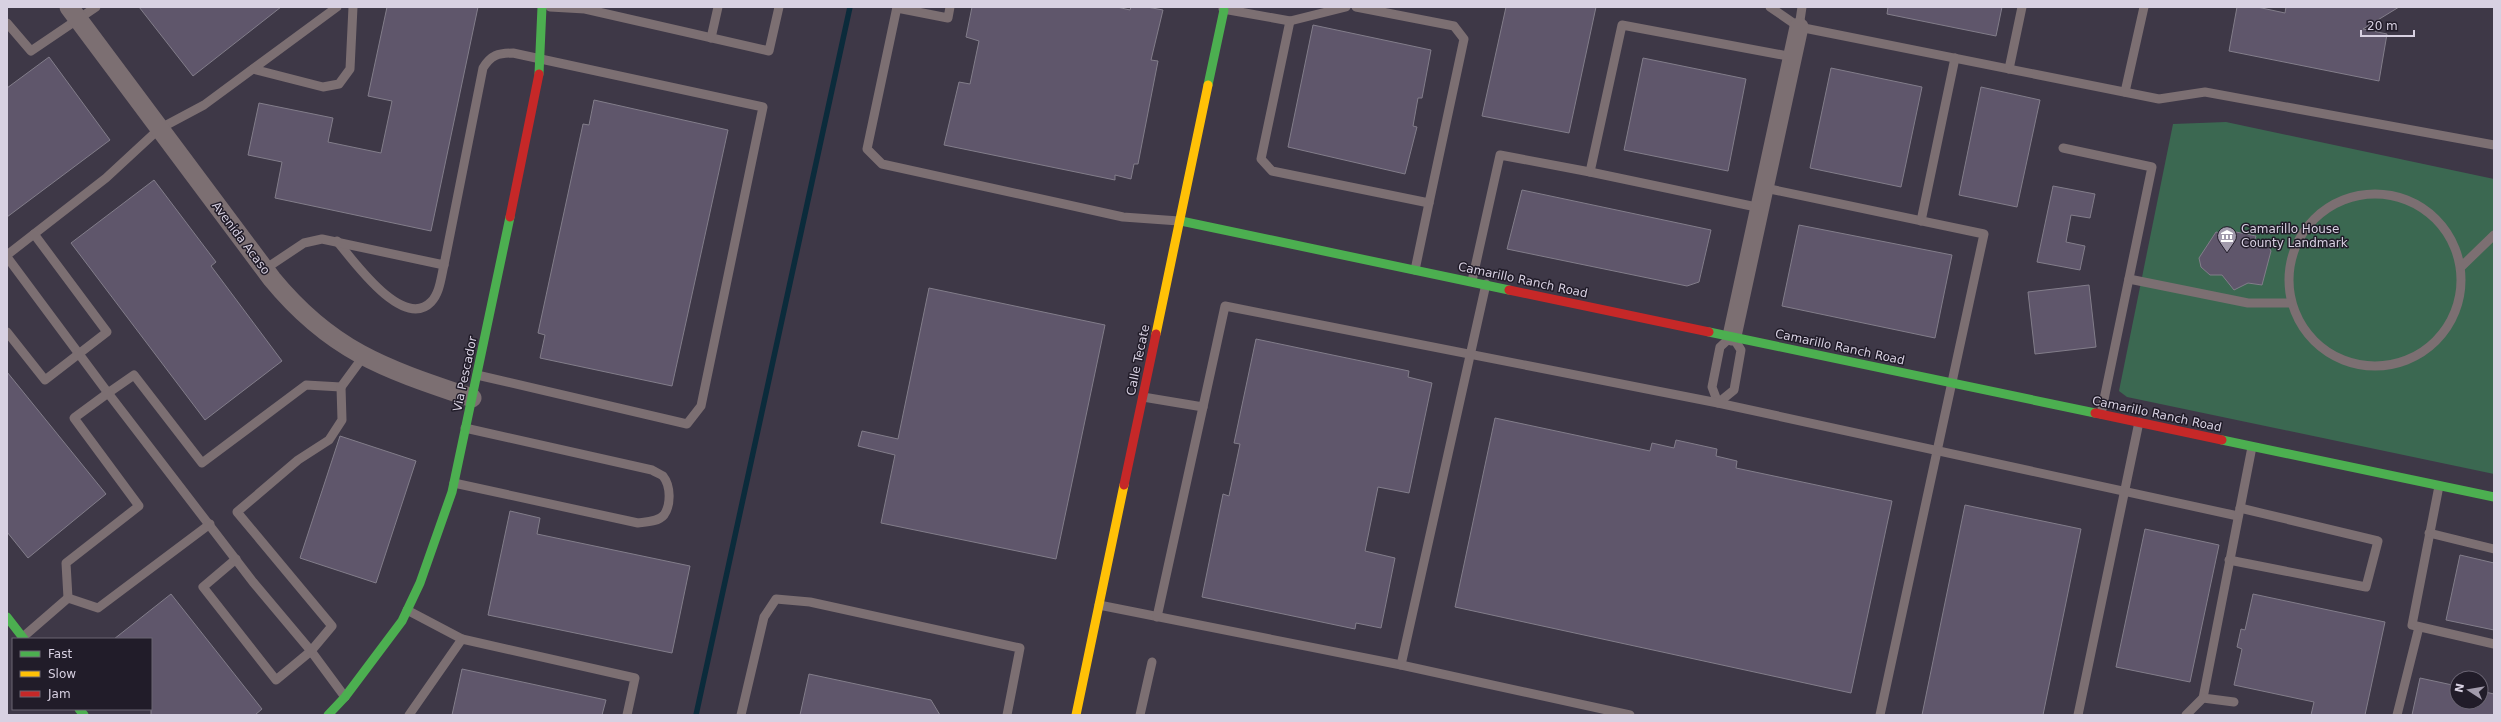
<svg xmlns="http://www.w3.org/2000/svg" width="2501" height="722" viewBox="0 0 2501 722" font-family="'DejaVu Sans',sans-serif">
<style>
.green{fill:#3b6851}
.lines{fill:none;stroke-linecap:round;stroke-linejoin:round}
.stream{stroke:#0b2b3b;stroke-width:5.5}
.building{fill:#5f566b;stroke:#827d8a}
.lane{stroke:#7c6f72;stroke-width:9}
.street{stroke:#7c6f72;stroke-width:19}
.fast{stroke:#4caf50;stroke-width:9}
.slow{stroke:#ffc107;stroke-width:9}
.jam{stroke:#c62828;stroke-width:9}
.labels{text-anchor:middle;stroke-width:3;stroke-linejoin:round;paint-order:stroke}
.poi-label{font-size:12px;fill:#d8d1e2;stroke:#211c29;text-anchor:start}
.street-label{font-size:12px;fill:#d8d1e2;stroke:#211c29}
</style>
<rect width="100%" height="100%" fill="#3e3847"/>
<polygon class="green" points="2226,122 2494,179 2494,474 2127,397 2119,391 2173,124"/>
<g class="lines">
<polyline class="stream" points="696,715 850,7"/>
</g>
<g class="building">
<polygon points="139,7 281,7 193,76"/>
<polygon points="387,7 478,7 431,231 275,198 282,162 248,155 259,103 333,118 328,142 381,153 392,101 368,96"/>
<polygon points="972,7 1117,7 1130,10 1131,7 1147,7 1163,10 1151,60 1158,61 1138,164 1134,164 1131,179 1115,175 1115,180 944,145 959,82 970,84 979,41 966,37"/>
<polygon points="1506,7 1596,7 1569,133 1482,116"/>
<polygon points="1888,7 2002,7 1996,36 1887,14"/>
<polygon points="2237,7 2257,7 2285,13 2286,7 2399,7 2363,29 2387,34 2379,81 2229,51"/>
<polygon points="1313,25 1431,50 1422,98 1418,98 1413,126 1417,127 1405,174 1288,147"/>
<polygon points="49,57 110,140 7,217 7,88"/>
<polygon points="1643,58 1746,79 1728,171 1624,150"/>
<polygon points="1831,68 1922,87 1901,187 1810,168"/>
<polygon points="1981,87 2040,100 2017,207 1959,195"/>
<polygon points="594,100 728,130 672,386 540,358 545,335 538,333 583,124 589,125"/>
<polygon points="154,180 216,262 211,266 282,361 205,420 71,243"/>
<polygon points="2053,186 2095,194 2090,218 2071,215 2066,242 2085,246 2080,270 2037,262"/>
<polygon points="1522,190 1711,230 1699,282 1687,286 1507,249"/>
<polygon points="1799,225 1952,255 1935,338 1782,306"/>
<polygon points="2216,232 2234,236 2236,232 2256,236 2253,245 2266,242 2271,251 2262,285 2248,283 2234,290 2222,275 2210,275 2201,267 2199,258"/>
<polygon points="2089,285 2096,347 2035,354 2028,292"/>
<polygon points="929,288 1105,325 1056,559 881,523 895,455 858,446 862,431 898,439"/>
<polygon points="1256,339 1409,371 1408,377 1432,383 1409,493 1378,487 1365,551 1395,558 1381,628 1356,623 1355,629 1202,597 1223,494 1229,496 1240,444 1234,443"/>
<polygon points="7,372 106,494 28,558 7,532"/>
<polygon points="1495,418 1650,451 1652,443 1674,448 1676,440 1717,449 1716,456 1737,461 1736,468 1892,501 1851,693 1455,607"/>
<polygon points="340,436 416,461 376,583 300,558"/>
<polygon points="1965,505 2081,529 2043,715 1922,715"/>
<polygon points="510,511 540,518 537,534 690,566 672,653 488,615"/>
<polygon points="2145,529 2219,545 2190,682 2116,667"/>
<polygon points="2460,555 2494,563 2494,630 2446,620"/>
<polygon points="171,594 262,709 255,715 151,715 151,639 114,639"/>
<polygon points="2253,594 2385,622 2365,715 2311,715 2314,702 2234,685 2242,649 2237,647 2241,629 2245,630"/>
<polygon points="462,669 606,700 602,715 452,715"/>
<polygon points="809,674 931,700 940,715 800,715"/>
<polygon points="2420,678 2457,686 2457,702 2481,702 2481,691 2494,694 2494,715 2412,715"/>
</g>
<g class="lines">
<g class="lane">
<polyline points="550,7 585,9 769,51 779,7"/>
<polyline points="897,7 867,149 882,164 1123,217 1179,221"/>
<polyline points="1770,7 1799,27 2159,99 2205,92 2494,145"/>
<polyline points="897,8 948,18 950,7"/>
<polyline points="1223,9 1290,21 1346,7"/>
<polyline points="1290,21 1261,159 1272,171 1429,203 1464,39 1454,26 1356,7"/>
<polyline points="7,23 31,51 96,7"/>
<polyline points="1799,27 1802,7"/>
<polyline points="711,38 718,7"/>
<polyline points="253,69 323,87 339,84 350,69 353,7"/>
<polyline points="2009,69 2022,7"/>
<polyline points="2125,92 2144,7"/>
<polyline points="2063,148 2152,167 2101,414"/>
<polyline points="1765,188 1984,234 1880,715"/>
<circle cx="2375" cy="280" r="86"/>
<polyline points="1761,208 1590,172 1622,25 1793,57"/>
<polyline points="1921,221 1955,58"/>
<path d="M337,241c15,18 66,90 94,61 9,-9 10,-25 13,-37"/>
<polyline points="7,255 106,178 159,129 204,105 337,7"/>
<polyline points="7,257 108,393 134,375 202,463 306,385 341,387 363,357"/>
<polyline points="2461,267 2494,235"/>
<path d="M265,269l39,-26 18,-4 122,26 39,-197c8,-13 15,-15 30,-15l250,54 -62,299 -14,18 -210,-49"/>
<polyline points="1415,270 1429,203"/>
<polyline points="2129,279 2248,303 2291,303"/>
<polyline points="1472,281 1500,155 1590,172"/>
<polyline points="7,332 45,380 107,332 34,234"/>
<polygon points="1732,336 1741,350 1734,390 1718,403 1712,387 1720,347"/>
<polyline points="1143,397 1203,407 1225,306 1718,403 2238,516"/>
<path d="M454,483l184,40c8,-1 20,-1 26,-8 7,-10 7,-29 -1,-39 -3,-2 -8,-4 -11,-6l-187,-42"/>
<polyline points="2439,486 2412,625 2494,644"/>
<polyline points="2429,533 2494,549"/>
<polyline points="236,559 203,587 276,680 311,651 345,697"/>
<polyline points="2229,560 2366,587 2378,541 2240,508"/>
<polyline points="68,598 66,563 139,506 74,418 108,393 253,582 311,651 332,626 237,512 298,460 329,440 342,420 341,387"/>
<polyline points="1099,605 1401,665 1630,715"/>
<polyline points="407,610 462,639"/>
<polyline points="1157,617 1203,407"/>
<polyline points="23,637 68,598 98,608 210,524"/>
<polyline points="1401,665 1486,284"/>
<polyline points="2234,702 2203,698 2252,447"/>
<polyline points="409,715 462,639 635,678 627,715"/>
<polyline points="741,715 764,617 776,599 810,602 1020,648 1007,715"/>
<polyline points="1140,715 1152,662"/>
<polyline points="2078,715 2139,422"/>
<polyline points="2186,715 2203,698"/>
<polyline points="2397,715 2419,627"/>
</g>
<g class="street">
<path d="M69,7l203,272c60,73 114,90 200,119"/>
<polyline points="1732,336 1799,27"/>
</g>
<g class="fast">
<polyline points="539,74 542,7"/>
<polyline points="1208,85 1224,10"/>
<polyline points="1181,221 1509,290"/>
<polyline points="1709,332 2095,413"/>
<polyline points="2222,440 2494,497"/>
<polyline points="7,617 24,639"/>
<polyline points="79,709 84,715"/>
<polyline points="328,715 345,697 402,621 420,583 452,492 510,217"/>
</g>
<g class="slow">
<polyline points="1156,334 1208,85"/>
<polyline points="1076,715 1124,485"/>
</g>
<g class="jam">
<polyline points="510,217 539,74"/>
<polyline points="1509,290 1709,332"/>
<polyline points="2095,413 2222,440"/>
<polyline points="1124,485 1156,334"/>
</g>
</g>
<defs>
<g id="museum-pin" transform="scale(1)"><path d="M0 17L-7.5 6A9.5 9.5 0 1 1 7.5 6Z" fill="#a29bac" stroke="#211c29"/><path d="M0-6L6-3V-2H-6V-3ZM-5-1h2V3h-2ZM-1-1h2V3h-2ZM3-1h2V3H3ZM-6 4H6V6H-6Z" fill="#fff"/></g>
</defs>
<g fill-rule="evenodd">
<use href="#museum-pin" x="2227" y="236"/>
</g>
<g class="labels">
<g class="poi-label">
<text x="2241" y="233">Camarillo House<tspan x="2241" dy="14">County Landmark</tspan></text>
</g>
<g class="street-label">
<text transform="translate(241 238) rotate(53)" y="4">Avenida Acaso</text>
<text transform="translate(1523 280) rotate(12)" y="4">Camarillo Ranch Road</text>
<text transform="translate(1840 347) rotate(12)" y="4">Camarillo Ranch Road</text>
<text transform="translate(1138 360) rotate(-78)" y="4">Calle Tecate</text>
<text transform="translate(465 374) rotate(-78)" y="4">Via Pescador</text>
<text transform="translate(2157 414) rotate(12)" y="4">Camarillo Ranch Road</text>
</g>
</g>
<rect width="2501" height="722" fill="none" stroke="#d8d1e2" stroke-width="16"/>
<rect x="12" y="638" width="140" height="72" fill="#211c29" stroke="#6a6473"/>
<rect x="20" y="651" width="20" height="6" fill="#4caf50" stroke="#6a6473"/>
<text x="48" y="658" font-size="12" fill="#d8d1e2">Fast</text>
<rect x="20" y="671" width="20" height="6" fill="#ffc107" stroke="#6a6473"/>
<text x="48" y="678" font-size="12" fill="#d8d1e2">Slow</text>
<rect x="20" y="691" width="20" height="6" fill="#c62828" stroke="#6a6473"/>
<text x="48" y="698" font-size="12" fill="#d8d1e2">Jam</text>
<g transform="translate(2469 690) rotate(282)"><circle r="19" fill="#211c29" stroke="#6a6473"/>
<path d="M0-3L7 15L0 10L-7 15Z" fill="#a29bac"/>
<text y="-6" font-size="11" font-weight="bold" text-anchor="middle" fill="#d8d1e2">N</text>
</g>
<path d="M2361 30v6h53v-6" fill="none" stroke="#d8d1e2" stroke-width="2"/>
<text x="2367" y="30" font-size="12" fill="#d8d1e2" stroke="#211c29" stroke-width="3" paint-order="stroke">20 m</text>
</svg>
